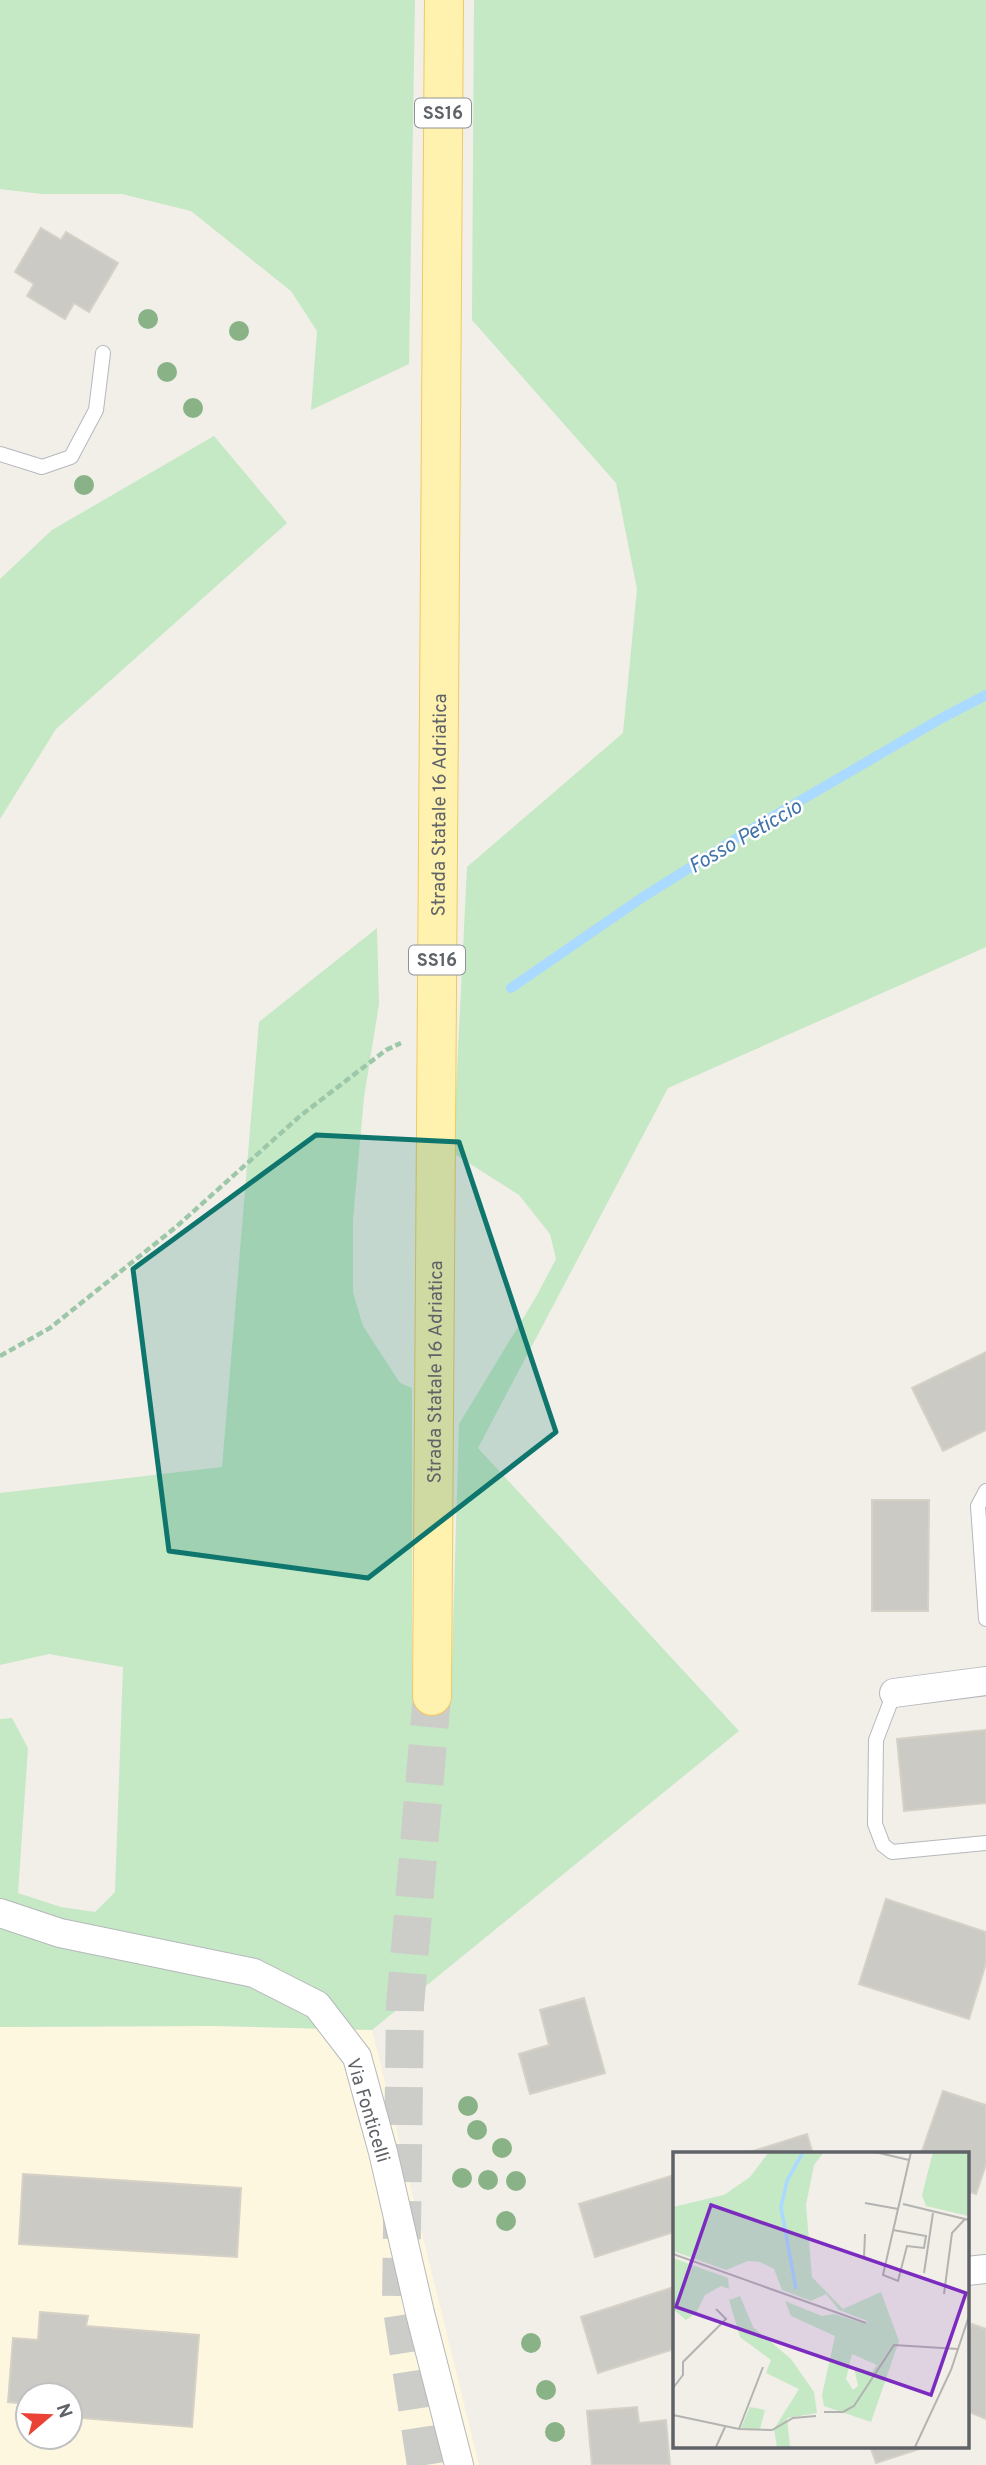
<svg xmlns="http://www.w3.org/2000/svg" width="986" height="2465" viewBox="0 0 986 2465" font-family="Overpass,sans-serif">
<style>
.commercial{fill:#fef7e0;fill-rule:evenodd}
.green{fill:#c5e8c5}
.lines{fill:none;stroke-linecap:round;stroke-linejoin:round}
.stream{stroke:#aadaff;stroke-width:10}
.building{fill:#cccac5;stroke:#d6d1c6;stroke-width:2}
.primary-tunnel{stroke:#ccccc8;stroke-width:38;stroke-dasharray:38 19;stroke-linecap:butt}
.lane-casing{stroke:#b5b8bc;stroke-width:16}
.street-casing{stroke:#b5b8bc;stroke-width:30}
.primary-casing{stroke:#f2c960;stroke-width:40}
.path{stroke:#9cc7a9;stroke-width:4.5;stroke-dasharray:7 3.5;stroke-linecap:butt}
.lane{stroke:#fff;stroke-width:14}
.street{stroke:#fff;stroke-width:28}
.primary{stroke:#fff2af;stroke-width:38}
.tree{fill:#89b387}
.marked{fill:#0f766e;fill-opacity:0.2;stroke:#0f766e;stroke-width:5;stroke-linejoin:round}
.labels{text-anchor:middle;stroke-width:5;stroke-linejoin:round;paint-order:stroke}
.shield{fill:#fff;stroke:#8f9295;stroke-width:2}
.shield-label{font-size:18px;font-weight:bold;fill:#5f6368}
.street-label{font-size:19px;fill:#5f6368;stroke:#fff}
.water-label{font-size:21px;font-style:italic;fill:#4174aa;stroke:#fff}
.inset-river{fill:none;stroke:#aadaff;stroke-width:3.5}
.inset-road{fill:none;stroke:#b3b3b1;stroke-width:2}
.view{fill:#7b2cbf;fill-opacity:0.15;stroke:#7b2cbf;stroke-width:3.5}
.inset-edge{fill:none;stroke:#5f6368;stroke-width:3.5}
</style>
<rect width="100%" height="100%" fill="#f1efe8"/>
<path class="commercial" d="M215,2026l157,4 107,435h-479v-438zM28,2395h42v42h-42z"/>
<g class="green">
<polygon points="0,0 415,0 409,364 311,410 317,331 291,291 191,211 122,194 42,194 0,189"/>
<polygon points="474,0 986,0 986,947 668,1088 478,1448 739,1731 372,2030 215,2026 0,2027 0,1719 12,1718 28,1748 18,1893 61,1907 95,1912 115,1892 123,1667 49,1654 0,1665 0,1493 222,1467 259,1022 377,928 379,1004 364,1097 353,1220 353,1292 363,1326 400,1383 412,1388 412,1695 451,1696 459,1424 536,1297 556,1259 550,1234 519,1195 453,1153 467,867 623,733 637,589 616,483 472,320"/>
<polygon points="214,436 287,523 56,729 0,819 0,579 52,530"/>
</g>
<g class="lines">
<polyline class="stream" points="511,988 643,897 750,830 942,718 986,695"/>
</g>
<g class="building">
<polygon points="41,228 61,240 66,232 118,263 89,312 74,303 65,319 27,296 34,284 15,272"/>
<polygon points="986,1352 986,1430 943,1451 912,1388"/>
<polygon points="872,1500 929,1500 928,1611 872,1611"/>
<polygon points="986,1730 986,1803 904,1811 897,1739"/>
<polygon points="886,1899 986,1932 986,1963 969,2019 859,1984"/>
<polygon points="584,1998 605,2073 530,2094 519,2054 549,2045 540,2010"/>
<polygon points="943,2091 986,2105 986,2164 976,2194 967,2191 967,2154 921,2154"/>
<polygon points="807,2134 813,2154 744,2154"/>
<polygon points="23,2174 241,2188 237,2257 19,2244"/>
<polygon points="674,2175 674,2232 595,2257 579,2204"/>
<polygon points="674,2287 674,2349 598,2373 581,2317"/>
<polygon points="40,2312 88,2316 86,2326 199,2335 192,2427 70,2417 70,2395 28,2395 28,2404 8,2402 13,2338 38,2340"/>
<polygon points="972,2324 986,2329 986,2419 967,2411 967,2337"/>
<polygon points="637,2407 639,2423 666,2420 670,2465 592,2465 587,2411"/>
<polygon points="870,2446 918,2446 919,2449 876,2463"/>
</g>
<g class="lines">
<polyline class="primary-tunnel" points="426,2465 401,2303 405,2006 432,1696"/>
<g class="lane-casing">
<g id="lane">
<polyline points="0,454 42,467 71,457 96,410 103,353"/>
<polyline points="986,1491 978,1506 986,1619"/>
<polyline points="894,1693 876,1740 875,1824 883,1845 892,1852 986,1843"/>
</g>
</g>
<g class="street-casing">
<g id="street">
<polyline points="894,1693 986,1681"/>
<polyline points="0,1913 60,1933 254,1973 317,2005 357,2057 383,2152 420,2313 459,2465"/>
<polyline points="967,2271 986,2269"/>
</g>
</g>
<g class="primary-casing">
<g id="primary">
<path id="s1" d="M432,1696l12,-1696"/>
</g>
</g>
<polyline class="path" points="0,1356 50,1328 176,1227 300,1116 386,1050 401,1043"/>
<use href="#lane" class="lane"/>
<use href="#street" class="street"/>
<use href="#primary" class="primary"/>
</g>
<g class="tree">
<circle cx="148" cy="319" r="10"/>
<circle cx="239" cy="331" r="10"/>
<circle cx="167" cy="372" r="10"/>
<circle cx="193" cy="408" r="10"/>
<circle cx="84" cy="485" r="10"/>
<circle cx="468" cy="2106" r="10"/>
<circle cx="477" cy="2130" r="10"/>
<circle cx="502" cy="2148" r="10"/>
<circle cx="462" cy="2178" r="10"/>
<circle cx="488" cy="2180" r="10"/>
<circle cx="516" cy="2181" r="10"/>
<circle cx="506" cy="2221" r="10"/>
<circle cx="531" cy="2343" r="10"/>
<circle cx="546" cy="2390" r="10"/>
<circle cx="555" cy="2432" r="10"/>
</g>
<path class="marked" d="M316,1135l143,7 97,290 -188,146 -199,-27 -36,-282z"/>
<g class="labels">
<g class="shield">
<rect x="415" y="98.5" width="56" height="29" rx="5"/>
<rect x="409" y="945.5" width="56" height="29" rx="5"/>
</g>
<g class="shield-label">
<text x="443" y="119">SS16</text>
<text x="437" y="966">SS16</text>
</g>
<g class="street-label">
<text dy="7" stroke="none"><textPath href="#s1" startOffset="891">Strada Statale 16 Adriatica</textPath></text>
<text dy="7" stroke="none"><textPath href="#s1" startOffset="324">Strada Statale 16 Adriatica</textPath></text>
<text transform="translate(369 2110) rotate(73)" y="7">Via Fonticelli</text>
</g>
<g class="water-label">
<text transform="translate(745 836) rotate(-30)" y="7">Fosso Peticcio</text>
</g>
</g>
<g transform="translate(673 2152)">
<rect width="296" height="296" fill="#f1efe8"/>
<path d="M96,0h55l-10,13 -8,40 6,72 31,32 38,-17 18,49 -28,81 -47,-16 -2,-11 13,-59 -44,-20 -6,-15 37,15 12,-2 32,10 1,-3 -28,-11 -13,-16 -15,7 -29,-11 -8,-21 -14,-7 -12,-1 -22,9 -53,-19v-44l51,-12 26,-18zM179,202l25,11 -5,7 -18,-5 4,19 -5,4 -7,-11zM260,0h36v64l-43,-10 -4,-11zM0,106l55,20 1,11 -8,-3 -16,9 -9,18 -10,7 -13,-11zM67,144l13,31 38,32 23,33 3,21 -30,5 3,29h-13l-3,-18 25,-40 -33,-16 5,-13 -31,-23 -11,-37zM77,255l15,3 -5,19 -19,-1z" fill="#c5e8c5" fill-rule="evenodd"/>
<path class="inset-river" d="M123,137l-15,-82 6,-26 16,-29"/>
<path class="inset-road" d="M202,0l34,8M192,51l33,6M230,52l66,16M220,78l33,6 -2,12 -17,-2 -9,35 -15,-6 28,-123M192,82l-1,23 21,8M0,102l193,69M251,121l9,-60M271,142l8,-61 13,-14M0,236l10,-13v-13l43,-43 -10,-10M151,260h19l11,-6 40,-61 64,4M0,263l66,14 33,1 21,-12 23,-2M66,277l24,-62M43,295l9,-20M242,295l36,-77 18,-54"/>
<path class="view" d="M38,53l255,88 -35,102 -255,-88z"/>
<rect width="296" height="296" class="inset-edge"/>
</g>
<g transform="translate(49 2416) rotate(71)"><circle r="33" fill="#ffffff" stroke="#bfc1c3" stroke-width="2"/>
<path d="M0-5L12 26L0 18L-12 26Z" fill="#ea4335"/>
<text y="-10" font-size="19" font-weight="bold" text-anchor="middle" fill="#5f6368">N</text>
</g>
</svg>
